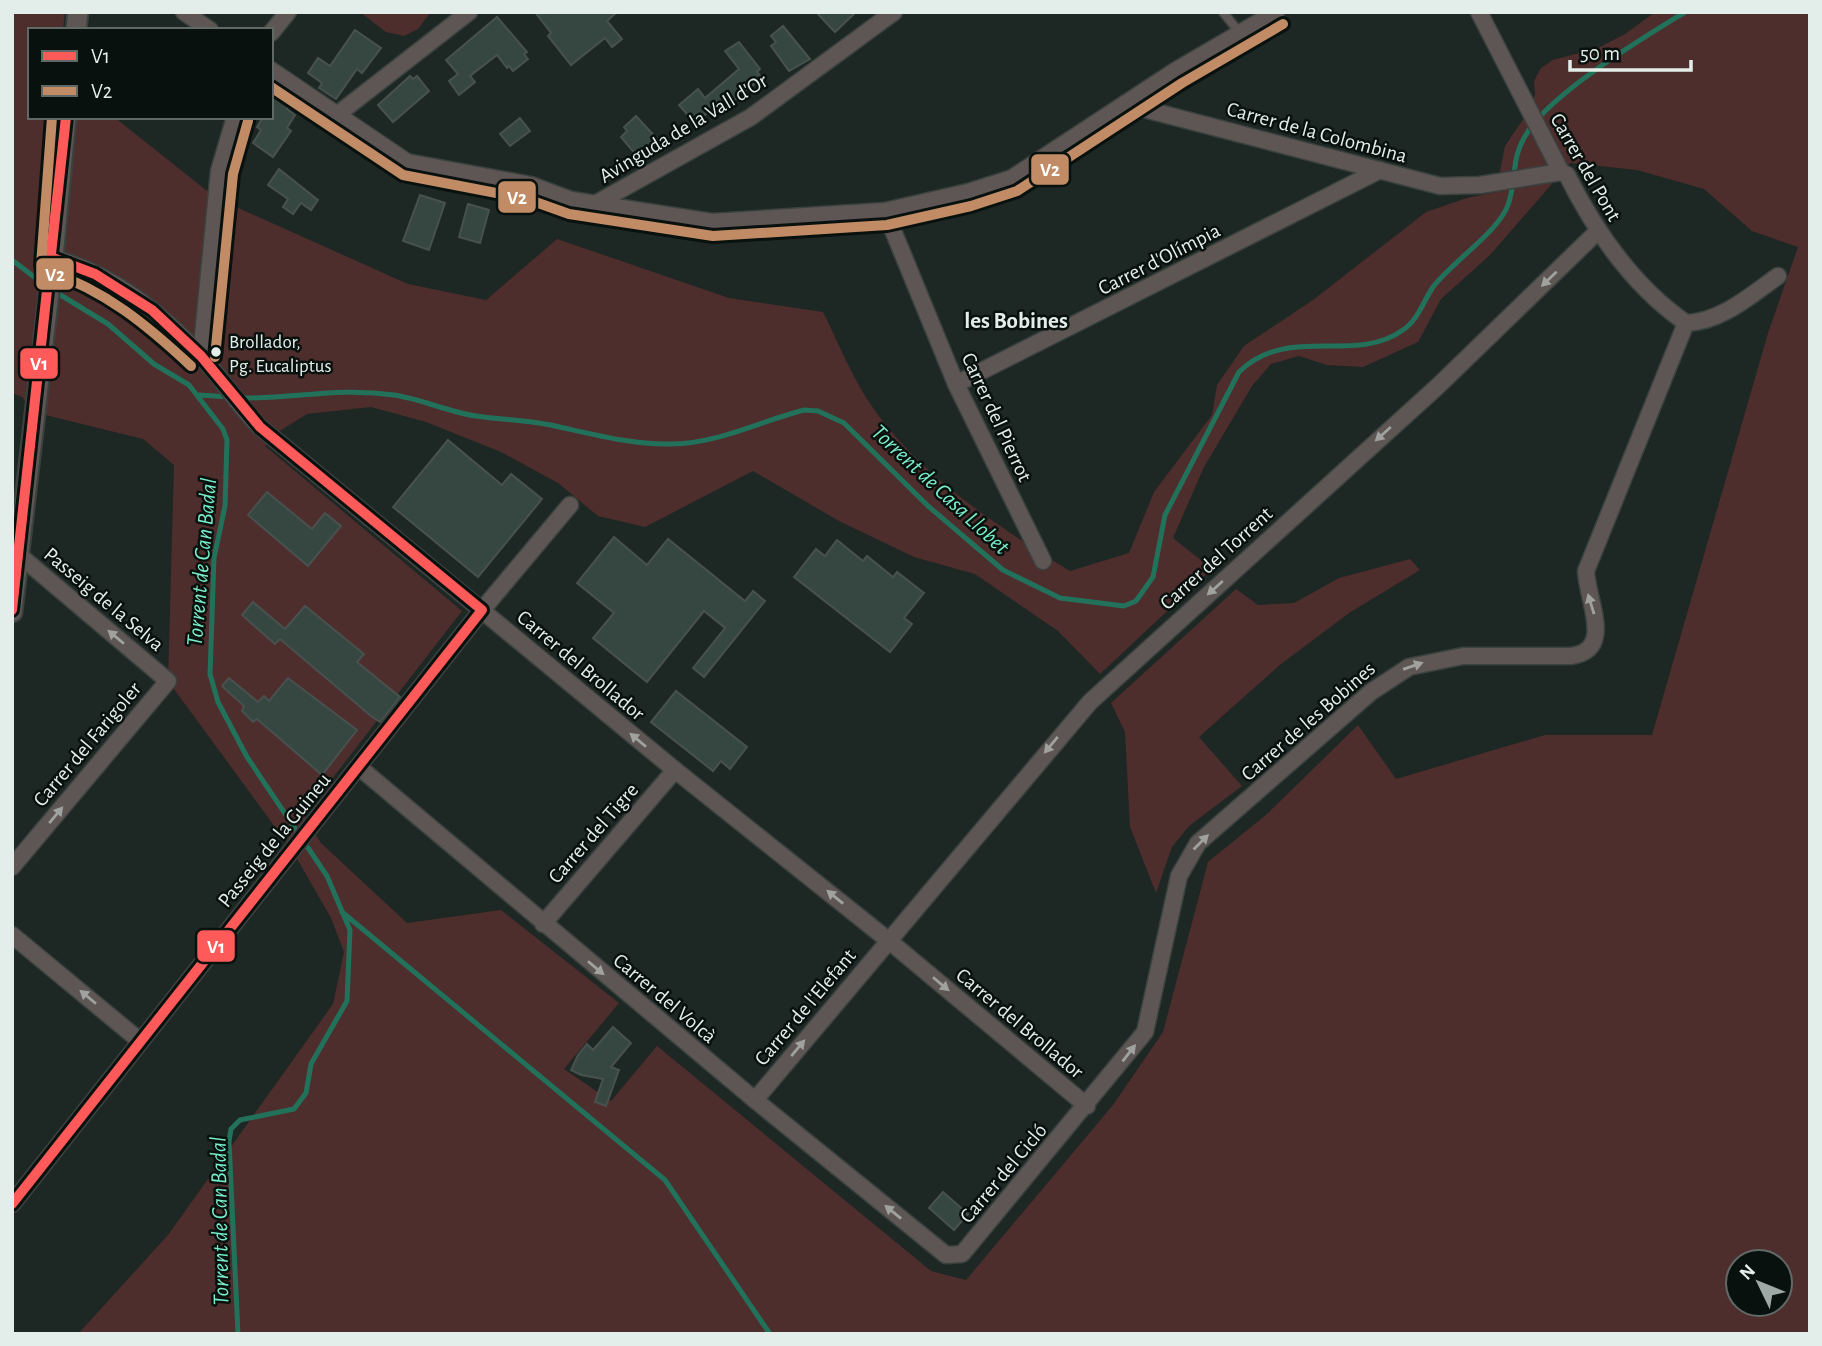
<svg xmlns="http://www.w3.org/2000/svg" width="1822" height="1346" viewBox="0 0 1822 1346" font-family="'Alegreya Sans',sans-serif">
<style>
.green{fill:#4e2d2d;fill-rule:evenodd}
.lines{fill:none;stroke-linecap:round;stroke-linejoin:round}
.stream{stroke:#22725b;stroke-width:5}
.building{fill:#364742;stroke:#48514e;stroke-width:2}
.service-casing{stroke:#3a423f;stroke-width:11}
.minor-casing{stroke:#3a423f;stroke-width:19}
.tertiary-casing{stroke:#3a423f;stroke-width:23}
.service{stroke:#5e5655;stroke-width:8}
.minor{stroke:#5e5655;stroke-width:16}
.tertiary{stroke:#5e5655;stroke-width:19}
.bus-1-casing{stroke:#09110e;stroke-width:16}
.bus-2-casing{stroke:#09110e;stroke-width:16}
.bus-1{stroke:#ff5a5a;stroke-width:10}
.bus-2{stroke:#c18c65;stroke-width:10}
.oneway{fill:#a0a2a0}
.bus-dot{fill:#e3eeea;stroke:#09110e;stroke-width:2.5}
.labels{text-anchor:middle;stroke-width:5;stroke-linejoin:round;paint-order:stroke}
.bus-label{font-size:19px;fill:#e3eeea;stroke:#09110e;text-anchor:start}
.street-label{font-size:21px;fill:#e3eeea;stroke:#09110e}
.neighbourhood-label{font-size:23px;font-weight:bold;fill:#e3eeea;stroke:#09110e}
.water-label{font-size:23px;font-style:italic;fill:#79edc9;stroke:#09110e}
.line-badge{stroke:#09110e;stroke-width:2.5}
.badge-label{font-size:19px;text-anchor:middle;font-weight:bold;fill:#fff}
</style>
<rect width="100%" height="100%" fill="#1d2723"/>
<g class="green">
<path d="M12,12h53l-2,18h-33v87h84l102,81 192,86 78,16 71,-61 172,59 94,14c13,26 24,53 38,77 47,80 133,135 209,182l59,-18 25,-61 58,-77 5,-30 27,-39 69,-46 113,-88 41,-14 29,-6 9,-46 25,-37 5,-14 -1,-14 7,-13 12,-8 45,-12 27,-14 30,-22h155v1322h-1732l90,-99 165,-231 11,-52 -13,-34 -39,-68 -124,-169 6,-216 -31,-26 -110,-27 -11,-15 -10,-4zM1570,163l67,7 67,19 48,42 46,16 -30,86 -116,402h-107l-149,44 -38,-54 -91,89 -59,48 -45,170 -50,73 -147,175 -35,-9 -274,-225 -46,55 -47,-32 55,-66 -118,-93 -94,13 -86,-80 -17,-28 158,-204 -197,-165 10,-12 32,-20 64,-7 55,15 75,30 57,31 40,33 47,11 108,-56 86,50 75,36 61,17 83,57 42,43 112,-105 -39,-31 31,-71 48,-81 19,-22 28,-8 28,9 36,2 55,-25 23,-43 49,-44zM1738,1262h42v42h-42z"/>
<polygon points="360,12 431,12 418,29 404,36 386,32"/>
<polygon points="1410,559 1420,570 1349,613 1281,664 1199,737 1242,786 1189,826 1172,847 1156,893 1130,827 1125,732 1111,703 1236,589 1258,605 1294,603 1339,578"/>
</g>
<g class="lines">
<g class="stream">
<polyline points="12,260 46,286"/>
<polyline points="54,291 108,324 154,364 189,385 223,429 227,440 225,506 214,558 210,674 218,702 247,757 327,876 350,930 347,1001 311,1064 306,1093 294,1109 240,1120 231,1129 229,1141 238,1334"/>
<polyline points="199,395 230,397"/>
<path d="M240,398c55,1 97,-11 154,-3 28,4 54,17 82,21 26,4 53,4 79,10 37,8 77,19 116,18 45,0 90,-23 133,-34l14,1 26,12 84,83 75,64 57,28 64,8 12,-5 17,-24 12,-62 74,-143c49,-48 115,-7 164,-42 15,-10 20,-28 30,-43 18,-24 66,-56 75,-82 10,-29 1,-46 21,-75 27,-40 114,-92 156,-118"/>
<polyline points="342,912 665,1180 770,1334"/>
</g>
</g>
<g class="building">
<polygon points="535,12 617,12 607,21 622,39 612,47 605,38 571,65 548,36 551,33"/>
<polygon points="816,12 856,12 835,32"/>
<polygon points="497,17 527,52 524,54 528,59 513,71 509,66 507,68 497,55 470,76 475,82 459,95 449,81 458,74 446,60"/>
<polygon points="783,26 810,59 789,71 771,46 776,42 771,36"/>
<polygon points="355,30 381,48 362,73 357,69 336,99 319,88 322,83 308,73 318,58 330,66"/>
<polygon points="739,42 760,69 757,72 762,78 732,102 728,96 695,123 679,105 698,89 705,98 739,69 725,51"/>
<polygon points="410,76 413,79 417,76 429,91 393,122 378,105"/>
<polygon points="271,94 289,106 287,109 295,115 287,128 291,131 273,157 253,143 261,130 257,127 263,117 271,117"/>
<polygon points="636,116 660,142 644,156 640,152 636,155 621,137 627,131 624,127"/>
<polygon points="520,118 530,131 510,146 500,134"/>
<polygon points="279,169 318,200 311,210 301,203 293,214 283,207 288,199 268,185"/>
<polygon points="420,195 445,203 429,250 403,241"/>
<polygon points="468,204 489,210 480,243 459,237"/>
<polygon points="448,440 502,485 511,474 542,499 478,577 393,507"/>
<polygon points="267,492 312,529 325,513 341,526 308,566 248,515"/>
<polygon points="614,537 647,565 668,539 745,601 753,591 765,601 704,677 693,668 725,628 704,611 647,682 593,638 614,613 577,583"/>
<polygon points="837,540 863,561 867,556 893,577 897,572 924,593 904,618 912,624 890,652 794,577 816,549 825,556"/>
<polygon points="253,602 285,629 305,606 364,654 357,662 400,697 380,722 371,716 280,639 275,644 242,615"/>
<polygon points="229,678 258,702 264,696 269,701 288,678 357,730 322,775 257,719 253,722 242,711 244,706 222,686"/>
<polygon points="676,691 747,747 730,769 721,761 713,771 651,722"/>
<polygon points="613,1027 631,1043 611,1067 619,1070 606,1106 595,1102 603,1079 581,1075 571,1070 578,1055 587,1044 593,1050"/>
<polygon points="943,1192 968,1214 954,1230 929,1208"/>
</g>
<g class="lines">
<g class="service-casing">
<polyline id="service" points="1223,12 1239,32"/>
</g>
<g class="minor-casing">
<g id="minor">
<polyline points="184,12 210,30"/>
<path d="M1479,12l82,160 6,3c28,56 67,112 119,148"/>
<polyline points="271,33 288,12"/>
<polyline points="271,70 407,162 531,185 571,200 712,222 885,211 968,192 1012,178 1175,71 1276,12"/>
<polyline points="1125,104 1440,186 1480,185 1561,172"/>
<polyline points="338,114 469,12"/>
<polyline points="595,204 751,117 894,12"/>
<polyline points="885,211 956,384 1043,561"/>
<path d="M53,258c58,15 108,55 148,98 21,22 36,49 59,71l415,343 213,170 199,166"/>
<path d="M1686,323c35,-1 65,-28 92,-47"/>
<polyline points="201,356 219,171 235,117"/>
<polyline points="956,384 1380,170"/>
<polyline points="12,549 168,681 12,867"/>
<path d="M360,768l395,332 191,155 16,-1 183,-222 34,-156 19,-33 173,-151 38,-25 54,-11h108c44,-6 16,-55 15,-85l100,-248"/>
<polyline points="543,924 675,770"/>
<polyline points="12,935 140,1041"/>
<polyline points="755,1100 1090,702 1438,386 1598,231"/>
<polyline points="12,1204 482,610 570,505"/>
</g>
</g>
<g class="tertiary-casing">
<g id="tertiary">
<polyline points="76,30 78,12"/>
<polyline points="12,612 53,258 66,117"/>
</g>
</g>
<use href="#service" class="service"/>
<use href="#minor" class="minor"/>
<use href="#tertiary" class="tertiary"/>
<g class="bus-1-casing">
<g id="bus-1">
<polyline points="12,610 66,117"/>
<polyline points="12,1204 482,610 260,427 201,356 152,310 95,274 53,258"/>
</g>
</g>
<g class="bus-2-casing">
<g id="bus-2">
<polyline points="271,87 403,175 527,199 569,214 713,236 887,225 971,206 1017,191 1182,83 1283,24"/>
<path d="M52,117l-11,148 6,6c58,19 100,54 144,95"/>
<polyline points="215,357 233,174 248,121"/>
</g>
</g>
<use href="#bus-1" class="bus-1"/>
<use href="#bus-2" class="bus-2"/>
</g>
<defs><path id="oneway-solid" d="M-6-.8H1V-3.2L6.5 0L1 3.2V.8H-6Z" transform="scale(1.75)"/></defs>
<g class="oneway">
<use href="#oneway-solid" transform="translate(1549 279) rotate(136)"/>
<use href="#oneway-solid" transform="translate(1383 434) rotate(138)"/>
<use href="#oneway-solid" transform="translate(1215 588) rotate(138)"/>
<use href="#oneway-solid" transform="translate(1591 604) rotate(-107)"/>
<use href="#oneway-solid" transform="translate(116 637) rotate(-140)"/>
<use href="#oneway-solid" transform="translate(1413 666) rotate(-19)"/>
<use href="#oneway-solid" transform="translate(638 740) rotate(-140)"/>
<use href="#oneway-solid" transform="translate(1051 745) rotate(130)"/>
<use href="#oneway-solid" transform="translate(56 815) rotate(-50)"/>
<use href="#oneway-solid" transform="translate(1201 842) rotate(-45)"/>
<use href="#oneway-solid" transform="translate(835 897) rotate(-141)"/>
<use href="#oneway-solid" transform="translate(596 968) rotate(40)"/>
<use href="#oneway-solid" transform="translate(941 984) rotate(40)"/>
<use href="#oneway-solid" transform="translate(88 997) rotate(-140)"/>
<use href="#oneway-solid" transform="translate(798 1048) rotate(-50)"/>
<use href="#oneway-solid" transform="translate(1129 1053) rotate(-52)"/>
<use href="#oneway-solid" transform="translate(893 1212) rotate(-141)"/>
</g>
<circle class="bus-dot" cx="216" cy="352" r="6"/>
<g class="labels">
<g class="bus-label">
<text x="229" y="348">Brollador,<tspan x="229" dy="24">Pg. Eucaliptus</tspan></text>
</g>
<g class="street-label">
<text transform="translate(683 128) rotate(-31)" y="7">Avinguda de la Vall d'Or</text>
<text transform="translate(1317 132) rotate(15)" y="7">Carrer de la Colombina</text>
<text transform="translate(1586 167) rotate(60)" y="7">Carrer del Pont</text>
<text transform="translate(1159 259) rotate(-27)" y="7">Carrer d'Olímpia</text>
<text transform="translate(997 417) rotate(65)" y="7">Carrer del Pierrot</text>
<text transform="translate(1216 558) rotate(-42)" y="7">Carrer del Torrent</text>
<text transform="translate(104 599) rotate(40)" y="7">Passeig de la Selva</text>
<text transform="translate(581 665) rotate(40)" y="7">Carrer del Brollador</text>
<text transform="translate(1308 721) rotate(-41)" y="7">Carrer de les Bobines</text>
<text transform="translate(87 744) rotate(-50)" y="7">Carrer del Farigoler</text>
<text transform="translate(593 833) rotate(-49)" y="7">Carrer del Tigre</text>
<text transform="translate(274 840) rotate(-51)" y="7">Passeig de la Guineu</text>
<text transform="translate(665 998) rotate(40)" y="7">Carrer del Volcà</text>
<text transform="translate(805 1007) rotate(-50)" y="7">Carrer de l'Elefant</text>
<text transform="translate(1020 1023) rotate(40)" y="7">Carrer del Brollador</text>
<text transform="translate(1003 1173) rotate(-50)" y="7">Carrer del Cicló</text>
</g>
<g class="neighbourhood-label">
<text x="1016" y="328">les Bobines</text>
</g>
<g class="water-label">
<text transform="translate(941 489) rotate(43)" y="8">Torrent de Casa Llobet</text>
<text transform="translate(201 562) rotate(-85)" y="8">Torrent de Can Badal</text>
<text transform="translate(219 1221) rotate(-91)" y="8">Torrent de Can Badal</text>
</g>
</g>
<g class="line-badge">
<rect x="1030" y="153" width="40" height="33" rx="7" fill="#c18c65"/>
<rect x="497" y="180" width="40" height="34" rx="7" fill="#c18c65"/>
<rect x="35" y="257" width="40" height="34" rx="7" fill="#c18c65"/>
<rect x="19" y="347" width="40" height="33" rx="7" fill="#ff5a5a"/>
<rect x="196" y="929" width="40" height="34" rx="7" fill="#ff5a5a"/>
</g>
<g class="badge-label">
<text x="1050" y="176">V2</text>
<text x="517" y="204">V2</text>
<text x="55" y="281">V2</text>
<text x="39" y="370">V1</text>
<text x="216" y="953">V1</text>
</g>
<rect width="1822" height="1346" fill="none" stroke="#e3eeea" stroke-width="28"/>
<rect x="28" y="28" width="245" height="91" fill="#09110e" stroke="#606966" stroke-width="2"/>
<rect x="42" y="51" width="35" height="10" fill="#ff5a5a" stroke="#606966" stroke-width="2"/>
<text x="91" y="63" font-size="21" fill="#e3eeea">V1</text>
<rect x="42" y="86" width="35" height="10" fill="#c18c65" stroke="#606966" stroke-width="2"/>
<text x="91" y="98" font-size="21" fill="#e3eeea">V2</text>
<g transform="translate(1759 1283) rotate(313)"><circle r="33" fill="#09110e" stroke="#606966" stroke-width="2"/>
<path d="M0-5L12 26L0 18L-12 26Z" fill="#9ea8a4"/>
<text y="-10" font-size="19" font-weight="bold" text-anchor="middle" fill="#e3eeea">N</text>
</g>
<path d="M1570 60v10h121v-10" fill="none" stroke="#e3eeea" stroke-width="3.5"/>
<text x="1580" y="60" font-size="21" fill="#e3eeea" stroke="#09110e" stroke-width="5" paint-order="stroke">50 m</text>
</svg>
